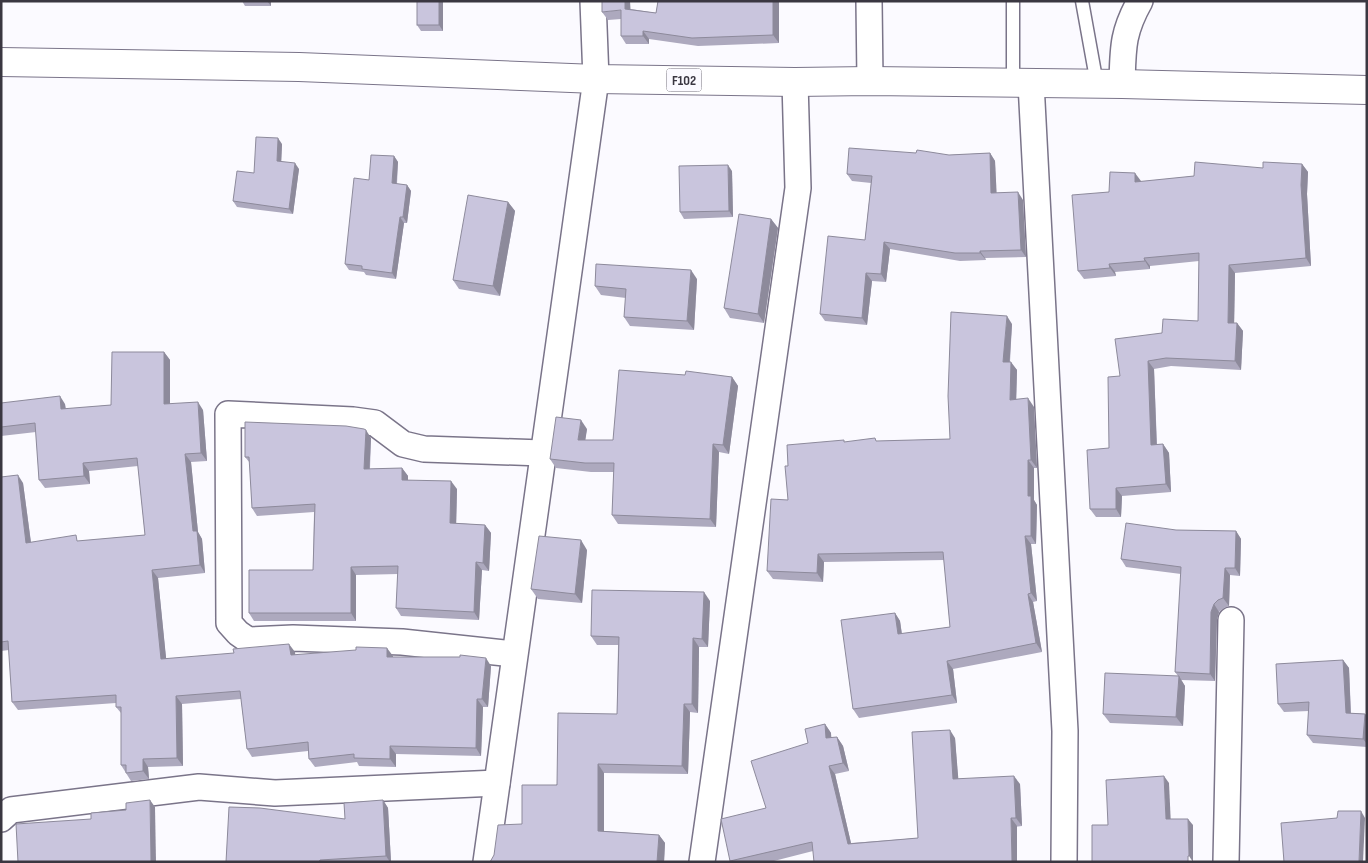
<svg xmlns="http://www.w3.org/2000/svg" width="1368" height="863" viewBox="0 0 1368 863" font-family="'Sofia Sans Condensed',sans-serif">
<style>
.lines{fill:none;stroke-linecap:round;stroke-linejoin:round}
.service-casing{stroke:#7a7489;stroke-width:15}
.minor-casing{stroke:#7a7489;stroke-width:28}
.primary-casing{stroke:#7a7489;stroke-width:30}
.service{stroke:#fff;stroke-width:12}
.minor{stroke:#fff;stroke-width:25}
.primary{stroke:#fff;stroke-width:28}
.wall{fill:#ada9be}
.shaded-wall{fill:#8d8a9b}
.building{fill:#c9c5dd;stroke:#8d8a9b}
.labels{text-anchor:middle;stroke-width:4.5;stroke-linejoin:round;paint-order:stroke}
.shield{fill:#fbfaff;stroke:#74727a;stroke-width:1}
.shield-label{font-size:14px;font-weight:bold;fill:#3a3741}
</style>
<rect width="100%" height="100%" fill="#fbfaff"/>
<g class="lines">
<g class="service-casing">
<g id="service">
<polyline points="1013,1 1013,83"/>
<polyline points="1082,1 1097,84"/>
</g>
</g>
<g class="minor-casing">
<g id="minor">
<polyline points="869,1 870,81"/>
<polyline points="1031,83 1065,731 1064,862"/>
<path d="M1122,84c1,-35 0,-51 18,-83"/>
<polyline points="514,654 402,642 293,638 248,640 238,633 229,623 228,414 353,420 375,423 403,444 424,449 542,453"/>
<polyline points="1,819 11,810 199,787 275,793 497,783"/>
<polyline points="486,862 596,79 593,1"/>
<polyline points="702,862 798,188 795,82"/>
<polyline points="1226,862 1231,620"/>
</g>
</g>
<g class="primary-casing">
<polyline id="primary" points="1,62 299,67 596,79 795,82 870,81 1122,84 1367,90"/>
</g>
<use href="#service" class="service"/>
<use href="#minor" class="minor"/>
<use href="#primary" class="primary"/>
</g>
<g class="wall">
<polygon points="242,1 271,1 271,6 245,6"/>
<polygon points="417,1 443,1 443,31 421,31 417,25"/>
<polygon points="658,1 779,1 779,43 698,46 649,39 649,44 626,44 621,36 621,19 608,20 602,12 631,9 656,13"/>
<polygon points="282,144 281,162 299,169 293,214 237,207 233,201 254,173"/>
<polygon points="990,153 995,161 996,193 1023,200 1026,257 985,258 986,260 960,261 890,249 886,282 872,281 867,325 825,321 820,314 865,240 871,183 852,181 847,174 949,155"/>
<polygon points="394,156 398,162 397,184 407,185 411,191 407,223 404,223 396,279 366,275 364,272 349,270 345,264 369,180"/>
<polygon points="1302,164 1308,172 1307,194 1311,266 1235,273 1234,323 1237,323 1243,331 1241,370 1171,366 1154,369 1157,445 1163,444 1169,453 1171,492 1122,496 1121,517 1096,517 1090,509 1109,448 1120,376 1162,333 1198,321 1199,261 1150,266 1150,269 1115,272 1116,276 1084,279 1078,271 1109,192 1141,181 1141,182"/>
<polygon points="732,171 733,217 684,219 680,212"/>
<polygon points="508,202 515,211 500,296 459,289 453,280"/>
<polygon points="771,219 778,228 764,323 730,318 724,308"/>
<polygon points="697,279 694,330 630,326 624,317 626,298 601,295 595,286"/>
<polygon points="1012,324 1010,362 1017,370 1016,399 1034,407 1037,468 1034,468 1034,500 1037,505 1036,544 1031,544 1037,601 1033,602 1042,652 953,669 957,703 859,718 853,709 895,613 900,621 902,634 950,627 944,560 824,562 823,582 773,579 767,571 788,500 788,466 845,442 950,439"/>
<polygon points="164,352 170,360 170,404 203,410 207,461 191,462 198,532 202,539 205,573 158,578 166,659 295,652 295,655 393,656 393,657 491,666 488,707 483,707 481,756 396,754 396,767 359,766 357,762 315,767 309,759 308,751 252,757 247,749 241,699 182,704 183,766 148,767 149,779 131,781 121,765 121,713 116,707 116,703 18,710 12,702 9,650 1,651 1,477 23,483 31,542 80,541 145,535 138,466 89,471 90,484 45,488 39,480 36,432 1,436 1,403 65,404 66,409 111,405"/>
<polygon points="685,375 732,377 738,386 729,454 719,452 716,527 618,524 612,515 614,472 591,472 556,468 550,459 587,429 585,440 613,440"/>
<polygon points="371,438 370,469 402,468 408,476 408,480 457,489 456,523 485,525 491,533 489,571 482,570 479,620 401,616 396,608 398,574 356,575 356,621 254,621 249,613 313,570 314,512 257,516 252,508 250,463 245,457"/>
<polygon points="1176,530 1236,531 1241,539 1240,576 1230,575 1229,606 1224,608 1219,612 1217,620 1215,681 1181,680 1185,686 1183,726 1110,723 1103,714 1178,676 1175,672 1181,574 1126,567 1121,559"/>
<polygon points="587,550 582,603 538,599 531,589"/>
<polygon points="710,601 708,647 699,647 698,713 690,712 688,774 604,773 604,831 659,835 665,843 664,862 490,862 617,714 618,645 597,645 591,636"/>
<polygon points="1343,660 1349,668 1351,713 1365,714 1367,717 1367,747 1313,743 1307,735 1309,711 1284,712 1278,704"/>
<polygon points="825,724 831,733 831,738 837,737 843,746 849,771 835,774 851,843 918,838 955,738 958,779 1020,784 1022,826 813,851 770,862 731,862 766,808 808,743"/>
<polygon points="383,800 388,808 391,862 226,862 345,819"/>
</g>
<g class="shaded-wall">
<polygon points="267,1 271,1 271,6"/>
<polygon points="439,1 443,1 443,31 439,25"/>
<polygon points="625,1 630,1 631,17 625,9"/>
<polygon points="773,1 779,1 779,43 773,35"/>
<polygon points="643,31 649,39 649,44 643,36"/>
<polygon points="278,138 282,144 281,167 277,161"/>
<polygon points="990,153 995,161 997,200 991,193"/>
<polygon points="394,156 398,162 396,189 392,183"/>
<polygon points="295,163 299,169 293,214 289,209"/>
<polygon points="1302,164 1308,172 1307,194 1311,266 1306,258 1301,185"/>
<polygon points="728,165 732,171 733,217 729,211"/>
<polygon points="1135,173 1141,181 1141,191 1135,182"/>
<polygon points="407,185 411,191 407,223 403,217"/>
<polygon points="1018,192 1023,200 1026,257 1021,250"/>
<polygon points="508,202 515,211 500,296 493,286"/>
<polygon points="400,217 404,223 396,279 392,273"/>
<polygon points="771,219 778,228 764,323 758,314"/>
<polygon points="884,242 890,249 886,282 881,274"/>
<polygon points="980,251 985,258 986,260 980,253"/>
<polygon points="1144,258 1150,266 1150,269 1145,261"/>
<polygon points="1109,264 1115,272 1116,276 1110,268"/>
<polygon points="1229,265 1235,273 1234,331 1228,323"/>
<polygon points="691,270 697,279 694,330 687,321"/>
<polygon points="866,273 872,281 867,325 862,318"/>
<polygon points="1007,316 1012,324 1009,370 1003,362"/>
<polygon points="1237,323 1243,331 1241,370 1235,361"/>
<polygon points="164,352 170,360 170,412 164,404"/>
<polygon points="1148,361 1154,369 1157,454 1151,445"/>
<polygon points="1011,362 1017,370 1016,408 1010,400"/>
<polygon points="732,377 738,386 729,454 723,445"/>
<polygon points="60,396 65,404 66,417 61,409"/>
<polygon points="1028,398 1034,407 1037,468 1031,460"/>
<polygon points="198,402 203,410 207,461 201,453"/>
<polygon points="581,420 587,429 584,449 578,440"/>
<polygon points="366,430 371,438 369,477 364,469"/>
<polygon points="713,444 719,452 716,527 710,519"/>
<polygon points="1163,444 1169,453 1171,492 1166,484"/>
<polygon points="185,454 191,462 198,532 202,539 205,573 200,565 193,531"/>
<polygon points="1028,460 1034,468 1034,500 1037,505 1036,544 1031,536 1028,496"/>
<polygon points="83,463 89,471 90,484 84,476"/>
<polygon points="402,468 408,476 408,488 402,480"/>
<polygon points="18,475 23,483 32,551 26,543"/>
<polygon points="451,481 457,489 456,531 450,523"/>
<polygon points="1116,488 1122,496 1121,517 1116,509"/>
<polygon points="485,525 491,533 489,571 483,563"/>
<polygon points="1236,531 1241,539 1240,576 1235,568"/>
<polygon points="1025,536 1031,544 1037,601 1031,593"/>
<polygon points="581,540 587,550 582,603 575,594"/>
<polygon points="818,554 824,562 823,582 817,573"/>
<polygon points="476,562 482,570 479,620 474,612"/>
<polygon points="351,567 356,575 356,621 351,613"/>
<polygon points="1225,568 1230,575 1229,606 1223,598"/>
<polygon points="152,570 158,578 167,667 161,659"/>
<polygon points="704,592 710,601 708,647 702,639"/>
<polygon points="1028,594 1033,602 1042,652 1036,643"/>
<polygon points="1214,604 1219,612 1217,620 1215,681 1210,674 1211,612"/>
<polygon points="895,613 900,621 903,643 898,634"/>
<polygon points="693,638 699,647 698,713 692,704"/>
<polygon points="289,644 295,652 296,663 291,655"/>
<polygon points="387,648 393,656 393,665 387,657"/>
<polygon points="486,658 491,666 488,707 482,699"/>
<polygon points="1343,660 1349,668 1351,721 1346,713"/>
<polygon points="947,661 953,669 957,703 952,695"/>
<polygon points="1179,676 1185,686 1183,726 1176,717"/>
<polygon points="176,696 182,704 183,766 177,758"/>
<polygon points="477,699 483,707 481,756 476,748"/>
<polygon points="684,704 690,712 688,774 682,766"/>
<polygon points="1365,714 1367,717 1367,744 1363,739"/>
<polygon points="825,724 831,733 832,746 826,738"/>
<polygon points="950,730 955,738 959,787 953,779"/>
<polygon points="837,737 843,746 849,771 843,763"/>
<polygon points="390,746 396,754 396,767 390,759"/>
<polygon points="143,759 148,767 149,779 143,771"/>
<polygon points="598,764 604,773 604,840 598,831"/>
<polygon points="829,766 835,774 853,852 848,844"/>
<polygon points="1014,776 1020,784 1022,826 1016,818"/>
<polygon points="1164,776 1169,783 1171,826 1166,819"/>
<polygon points="150,800 155,807 156,862 151,862"/>
<polygon points="383,800 388,808 391,862 390,862 386,856"/>
<polygon points="1361,811 1365,818 1363,862 1359,862"/>
<polygon points="1011,818 1017,826 1017,862 1012,862"/>
<polygon points="1188,819 1193,825 1193,862 1189,856"/>
<polygon points="659,835 665,843 664,862 657,862"/>
</g>
<g class="building">
<rect x="417" y="1" width="22" height="24"/>
<polygon points="602,1 625,1 625,9 656,13 658,1 773,1 773,35 692,38 643,31 643,36 621,36 621,10 602,12"/>
<polygon points="256,137 278,138 277,161 295,163 289,209 233,201 237,171 254,173"/>
<polygon points="849,148 916,153 917,150 949,155 990,153 991,193 1018,192 1021,250 980,251 980,253 955,253 884,242 881,274 866,273 862,318 820,314 828,236 865,240 872,176 847,174"/>
<polygon points="371,155 394,156 392,183 407,185 403,217 400,217 392,273 362,269 362,266 345,264 354,178 369,180"/>
<polygon points="1195,162 1263,168 1263,162 1302,164 1301,185 1306,258 1229,265 1228,323 1237,323 1235,361 1166,358 1148,361 1151,445 1163,444 1166,484 1116,488 1116,509 1090,509 1087,450 1109,448 1108,377 1120,376 1115,339 1162,333 1163,319 1198,321 1199,253 1144,258 1145,261 1109,264 1110,268 1078,271 1072,195 1109,192 1110,172 1135,173 1135,182 1194,176"/>
<polygon points="728,165 729,211 680,212 679,166"/>
<polygon points="468,195 508,202 493,286 453,280"/>
<polygon points="739,214 771,219 758,314 724,308"/>
<polygon points="596,264 691,270 687,321 624,317 626,289 595,286"/>
<polygon points="951,312 1007,316 1003,362 1011,362 1010,400 1028,398 1031,460 1028,460 1028,496 1031,496 1031,536 1025,536 1031,593 1028,594 1036,643 947,661 952,695 853,709 841,620 895,613 898,634 950,627 943,552 818,554 817,573 767,571 771,499 788,500 785,466 788,466 787,445 844,440 844,442 875,438 876,441 950,439 948,396"/>
<polygon points="112,352 164,352 164,404 198,402 201,453 185,454 193,531 197,531 200,565 152,570 161,659 234,653 233,649 289,644 291,655 356,650 356,647 387,648 387,657 460,657 460,655 486,658 482,699 477,699 476,748 390,746 390,759 354,758 354,754 309,759 308,742 247,749 240,691 176,696 177,758 143,759 143,771 126,773 126,765 121,765 121,707 116,707 116,695 12,702 8,641 1,642 1,477 18,475 26,543 76,535 77,541 145,535 137,458 83,463 84,476 39,480 35,423 1,427 1,403 60,396 61,409 111,405"/>
<polygon points="619,370 685,375 686,371 732,377 723,445 713,444 710,519 612,515 614,463 585,463 550,459 556,417 581,420 578,440 613,440"/>
<polygon points="245,422 346,426 364,429 366,430 364,469 402,468 402,480 451,481 450,523 485,525 483,563 476,562 474,612 396,608 398,566 351,567 351,613 249,613 249,570 313,570 315,504 252,508 249,457 245,457"/>
<polygon points="1126,523 1176,530 1236,531 1235,568 1225,568 1223,598 1218,600 1214,604 1211,612 1210,674 1175,672 1181,567 1121,559"/>
<polygon points="539,536 581,540 575,594 531,589"/>
<polygon points="592,590 704,592 702,639 693,638 692,704 684,704 682,766 598,764 598,831 659,835 657,862 490,862 494,855 498,825 522,824 522,785 557,785 558,713 617,714 619,637 591,636"/>
<polygon points="1343,660 1346,713 1365,714 1363,739 1307,735 1309,702 1278,704 1276,664"/>
<polygon points="1105,673 1179,676 1176,717 1103,714"/>
<polygon points="825,724 826,738 837,737 843,763 829,766 848,844 918,838 912,732 950,730 953,779 1014,776 1016,818 1011,818 1012,862 814,862 812,842 730,861 721,819 766,808 751,761 808,743 805,729"/>
<polygon points="1164,776 1166,819 1188,819 1189,856 1188,856 1188,862 1092,862 1092,825 1108,825 1106,780"/>
<polygon points="150,800 151,862 18,862 16,824 91,819 91,813 126,810 126,803"/>
<polygon points="383,800 386,856 320,860 319,862 226,862 229,807 260,808 345,819 344,803"/>
<polygon points="1338,811 1361,811 1359,862 1284,862 1281,823 1337,818"/>
</g>
<g class="labels">
<rect class="shield" x="666.5" y="68.5" width="35" height="23" rx="4"/>
<g class="shield-label">
<text x="684" y="85">F102</text>
</g>
</g>
<rect width="1368" height="863" fill="none" stroke="#3a3741" stroke-width="5"/>
</svg>
